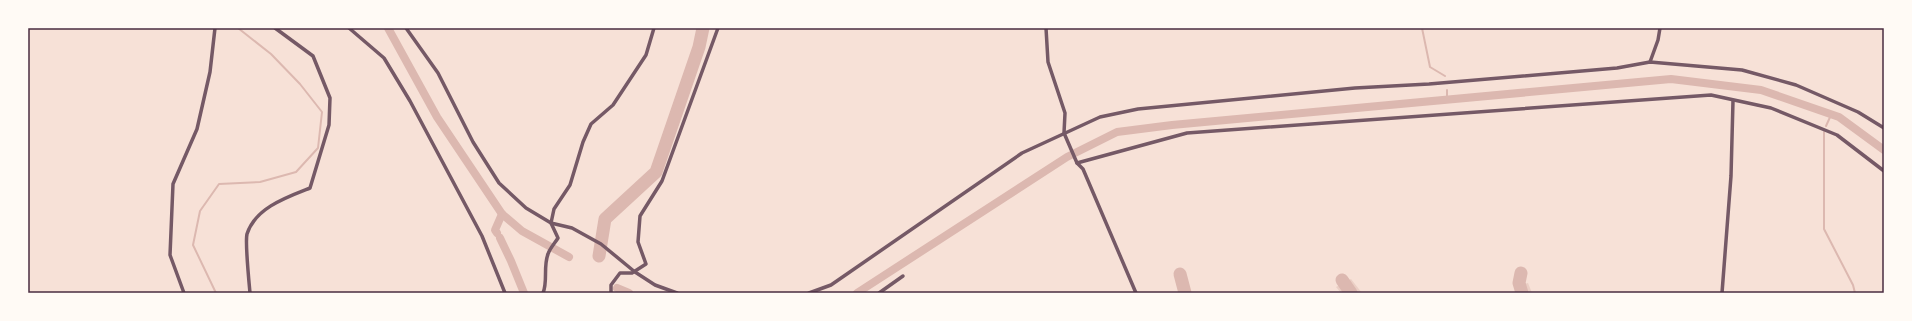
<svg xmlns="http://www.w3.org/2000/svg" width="1912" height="321" viewBox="0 0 1912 321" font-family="'Public Sans',sans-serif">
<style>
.green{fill:#ebcfc5}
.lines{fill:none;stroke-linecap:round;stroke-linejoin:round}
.stream{stroke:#dcb8b0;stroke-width:2}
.canal{stroke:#dcb8b0;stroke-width:8}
.river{stroke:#dcb8b0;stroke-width:13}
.minor{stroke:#755966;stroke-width:3.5}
.neatline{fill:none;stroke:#4a2c40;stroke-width:1.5}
</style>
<rect width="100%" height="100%" fill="#f7e1d7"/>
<g class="green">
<polygon points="1351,279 1362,293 1341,293 1336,287"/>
<polygon points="1528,283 1532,293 1518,293 1516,286"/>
</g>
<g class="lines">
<g class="stream">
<polyline points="1422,28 1430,67 1445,76"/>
<polyline points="1447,90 1447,100"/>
<polyline points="1826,126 1831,115"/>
<polyline points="1824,132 1824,229 1853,285 1855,293"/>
<polyline points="216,293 193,245 200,211 219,184 260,182 296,172 318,148 322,112 300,84 271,54 238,28"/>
</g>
<g class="canal">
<polyline points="388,28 437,117 502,214 522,231 569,257"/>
<polyline points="497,233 495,230 502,214"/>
<polyline points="500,238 511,261 524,293"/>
<polyline points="617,288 629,293"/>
<polyline points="857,293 1067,157 1117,132 1172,125 1671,79 1761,90 1839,117 1884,150"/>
</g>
<g class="river">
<polyline points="599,256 605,219 656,172 699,47 703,28"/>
<polyline points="1521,273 1519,283 1522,293"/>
<polyline points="1180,274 1185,293"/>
<polyline points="1342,280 1351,293"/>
</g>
<g class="minor">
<polyline points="349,28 384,58 410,101 482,236 505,293"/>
<polyline points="406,28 438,73 473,142 499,183 526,208 551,223 572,228 601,244 635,272 655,285 677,293"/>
<polyline points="1046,28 1048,62 1065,113 1064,133 1077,163 1083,169 1136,293"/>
<polyline points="1650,62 1658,40 1660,28"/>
<polyline points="1077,163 1187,133 1711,95 1771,108 1837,135 1884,171"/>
<polyline points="184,293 170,255 173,184 197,129 210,72 215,28"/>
<path d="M250,293c-1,-11 -5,-51 -3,-59 8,-26 40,-37 63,-46l19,-63 1,-27 -17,-42 -38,-28"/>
<path d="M543,293c5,-12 0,-26 5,-39 2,-6 7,-11 10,-16l-7,-15 3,-14 16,-24 13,-43 8,-18 22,-19 33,-50 8,-27"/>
<polyline points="611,293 611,285 620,273 632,273 646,264 638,242 640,216 662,181 718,28"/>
<polyline points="809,293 831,285 1022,153 1100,117 1138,109 1355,88 1429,84 1617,68 1650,62 1742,70 1796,85 1858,112 1884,128"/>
<polyline points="879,293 903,276"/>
<polyline points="1722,293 1731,176 1733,101"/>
</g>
</g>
<rect width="1912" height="321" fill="none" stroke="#fffaf5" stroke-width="58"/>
<rect x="29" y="29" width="1854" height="263" class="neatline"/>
</svg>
